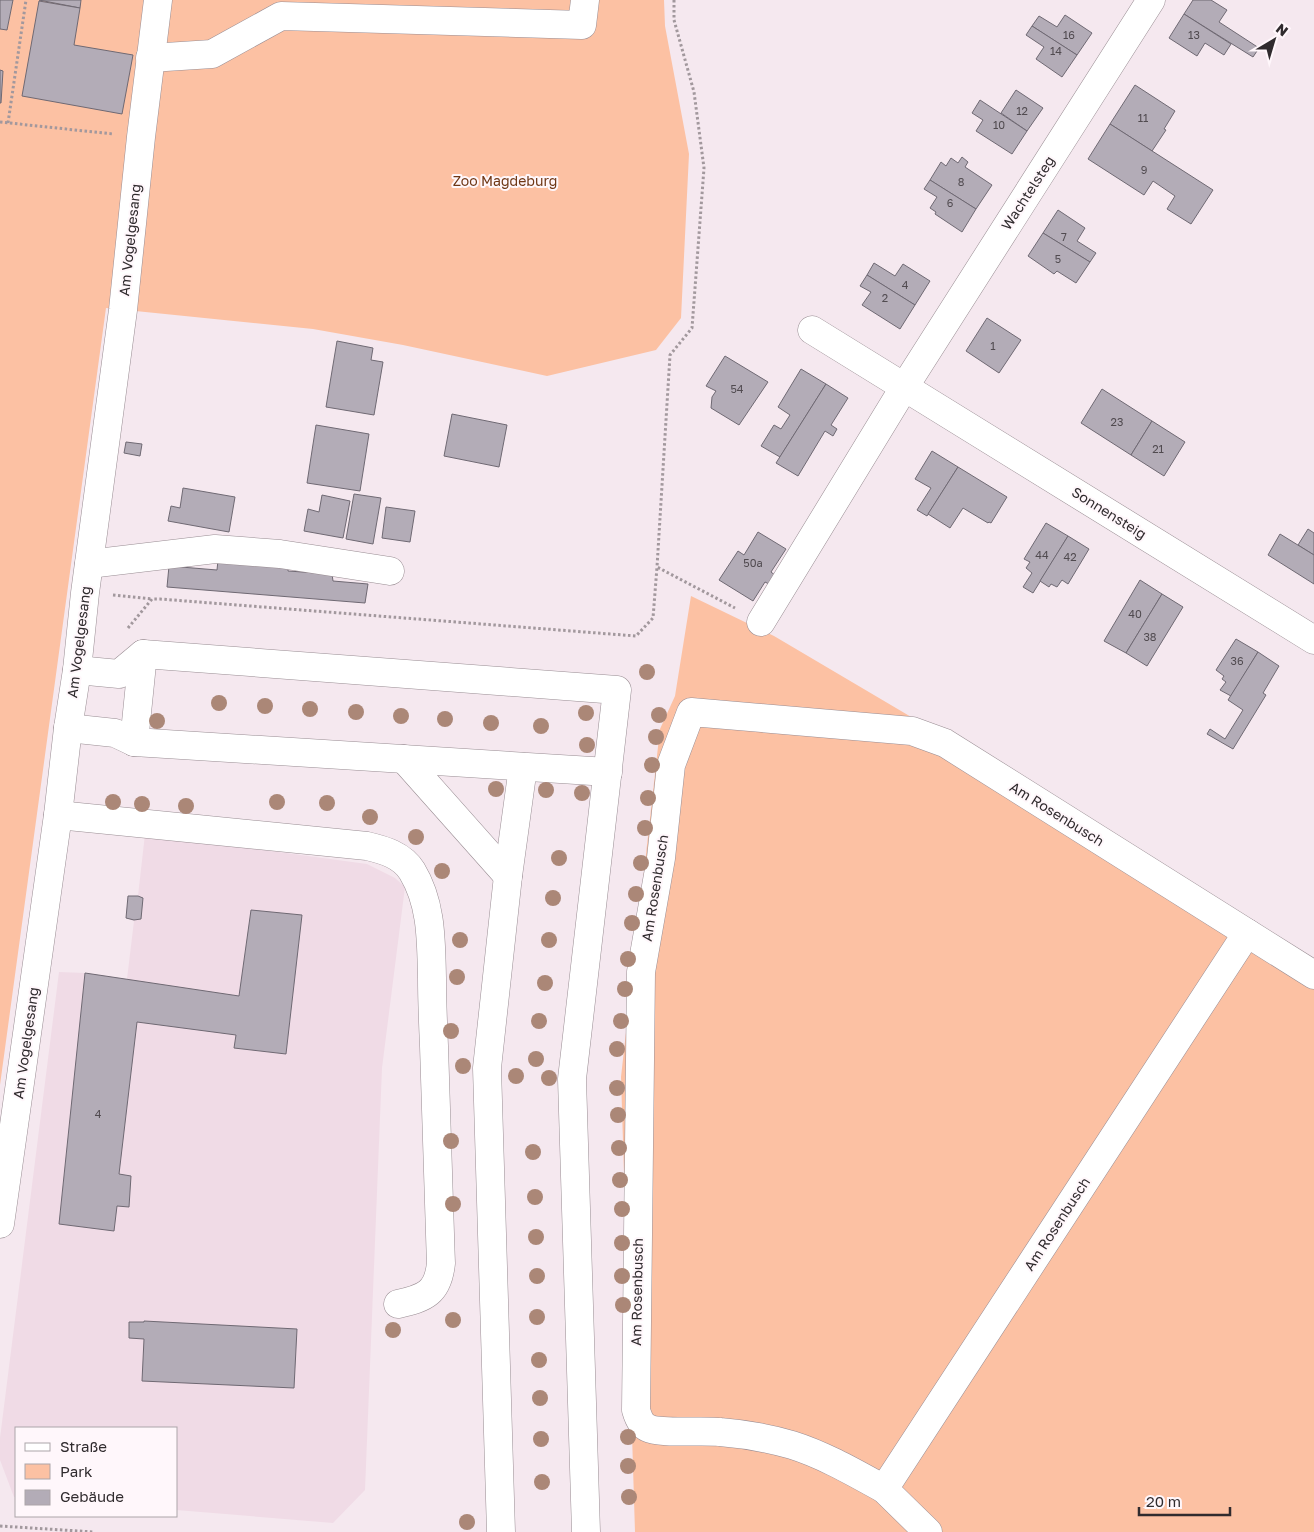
<svg xmlns="http://www.w3.org/2000/svg" width="1314" height="1532" viewBox="0 0 1314 1532" font-family="'Golos Text',sans-serif">
<style>
.built{fill:#f0dbe6}
.green{fill:#fcc1a3}
.building{fill:#b3acb7;stroke:#6f6973}
.lines{fill:none;stroke-linecap:round;stroke-linejoin:round}
.minor-casing{stroke:#998d93;stroke-width:29}
.path{stroke:#a2989d;stroke-width:3;stroke-dasharray:2.5 2.5;stroke-linecap:butt}
.minor{stroke:#fff;stroke-width:28}
.tree{fill:#ab8777}
.labels{text-anchor:middle;stroke-width:4;stroke-linejoin:round;paint-order:stroke}
.number-label{font-size:11px;fill:#514b50}
.park-label{font-size:14px;fill:#6f3715;stroke:#fff7fb}
.street-label{font-size:14px;fill:#302b2e;stroke:#fff7fb}
</style>
<rect width="100%" height="100%" fill="#f5e8ef"/>
<polygon class="built" points="145,834 367,864 395,878 405,887 382,1068 365,1490 333,1523 176,1510 176,1428 16,1428 16,1497 14,1497 0,1460 0,1438 59,972 85,973 127,979 134,921 126,918 128,896 138,896"/>
<g class="green">
<polygon points="0,0 664,0 665,26 689,154 681,318 656,350 547,376 403,345 313,329 106,308 0,1085"/>
<polygon points="691,596 774,636 918,721 1314,968 1314,1532 635,1532 621,1077 660,729 675,696"/>
</g>
<g class="building">
<polygon points="0,0 13,0 7,30 0,29"/>
<polygon points="39,0 81,0 80,8"/>
<polygon points="1193,0 1211,0 1227,10 1219,22 1259,48 1253,57 1184,14"/>
<polygon points="39,1 80,8 74,45 133,55 122,114 22,96"/>
<polygon points="1184,14 1231,44 1224,55 1205,43 1197,56 1169,38"/>
<polygon points="1065,15 1092,33 1077,55 1032,26 1039,16 1057,27"/>
<polygon points="1032,26 1077,55 1062,77 1036,59 1044,47 1026,35"/>
<polygon points="0,70 3,71 1,103 0,103"/>
<polygon points="1135,85 1175,111 1164,129 1166,130 1152,151 1110,124"/>
<polygon points="1016,90 1043,108 1027,131 1001,113"/>
<polygon points="980,100 1027,131 1012,154 976,131 983,120 972,113"/>
<polygon points="1110,124 1213,190 1191,224 1167,209 1175,196 1153,181 1144,195 1088,159"/>
<polygon points="962,157 968,162 965,167 992,185 976,209 930,180 941,162 946,166 951,158 958,163"/>
<polygon points="930,180 976,209 962,232 935,214 936,212 930,208 937,197 924,189"/>
<polygon points="1058,210 1085,228 1077,241 1096,253 1090,262 1043,233"/>
<polygon points="1043,233 1090,262 1076,283 1057,271 1054,274 1028,256"/>
<polygon points="874,263 895,276 903,264 930,281 915,305 867,275"/>
<polygon points="867,275 915,305 900,329 862,305 871,292 860,286"/>
<polygon points="987,318 1021,340 999,373 966,351"/>
<polygon points="337,341 373,348 371,360 383,362 374,415 326,407"/>
<polygon points="725,356 768,382 739,425 711,408 712,397 716,391 706,386"/>
<polygon points="801,369 826,384 780,457 761,446 774,425 781,429 790,415 778,407"/>
<polygon points="826,384 848,398 831,425 837,429 833,436 825,431 798,476 776,463"/>
<polygon points="1102,389 1152,421 1131,455 1081,423"/>
<polygon points="452,414 507,425 499,467 444,456"/>
<polygon points="1152,421 1185,442 1164,476 1131,455"/>
<polygon points="316,425 369,434 360,491 307,483"/>
<polygon points="126,442 142,444 140,456 124,453"/>
<polygon points="932,451 958,467 927,516 917,510 931,488 915,479"/>
<polygon points="958,467 1007,497 991,523 989,522 988,523 963,508 950,528 928,514"/>
<polygon points="183,488 235,497 229,532 168,521 171,506 180,508"/>
<polygon points="354,494 381,498 373,544 346,539"/>
<polygon points="322,495 350,501 343,538 304,531 308,509 319,512"/>
<polygon points="386,507 415,511 410,542 382,538"/>
<polygon points="1046,523 1068,536 1033,593 1023,587 1032,573 1026,568 1030,562 1024,559"/>
<polygon points="1308,529 1314,533 1314,555 1298,545"/>
<polygon points="758,532 786,549 771,572 776,576 771,585 765,582 753,601 719,580 738,551 744,555"/>
<polygon points="1280,534 1314,555 1314,584 1268,555"/>
<polygon points="1068,536 1089,549 1068,584 1062,580 1057,587 1051,584 1049,587 1040,581"/>
<polygon points="218,560 288,565 288,571 332,574 333,581 368,584 365,603 167,587 169,566 217,570"/>
<polygon points="1140,580 1162,594 1126,653 1104,641"/>
<polygon points="1162,594 1183,607 1147,666 1126,653"/>
<polygon points="1236,639 1258,652 1231,696 1220,690 1226,682 1222,679 1224,676 1216,670"/>
<polygon points="1258,652 1279,666 1263,693 1266,695 1233,749 1207,734 1210,729 1225,739 1243,710 1228,700"/>
<polygon points="128,896 138,896 143,898 141,919 134,920 126,918"/>
<polygon points="251,910 302,915 286,1054 234,1048 236,1035 137,1022 119,1174 131,1176 129,1207 117,1206 114,1231 59,1224 85,973 239,996"/>
<polygon points="144,1321 297,1329 294,1388 142,1381 144,1339 129,1338 129,1322 144,1322"/>
</g>
<g class="lines">
<g class="minor-casing">
<g id="minor">
<polyline points="150,58 212,54 281,16 582,25 585,0"/>
<polyline points="812,330 1314,640"/>
<polyline points="89,564 215,549 280,554 390,571"/>
<polyline points="761,622 905,386 1151,0"/>
<polyline points="77,670 119,674 143,654 617,690 572,1079 586,1532"/>
<polyline points="68,728 115,733 134,742 608,772"/>
<polyline points="134,742 143,654"/>
<polyline points="404,759 508,876"/>
<path d="M58,815l309,31c17,4 35,9 45,25 20,33 19,70 20,107 0,23 1,46 2,68 2,73 4,145 7,217 -3,30 -16,35 -43,41"/>
<polyline points="0,1224 58,815 68,728 77,670 85,593 123,310 141,137 158,0"/>
<path d="M884,1489c-29,-16 -60,-34 -92,-44 -24,-7 -47,-11 -72,-13 -15,-2 -61,2 -72,-4 -7,-3 -10,-11 -12,-18l5,-438 20,-114 10,-93 20,-53 221,19 33,12 369,232"/>
<polyline points="501,1532 487,1068 508,876 523,767"/>
<polyline points="928,1532 884,1489 1247,933"/>
</g>
</g>
<g class="path">
<polyline points="674,0 674,20 694,92 704,168 692,328 670,355 657,567 735,608"/>
<polyline points="0,122 113,134"/>
<polyline points="8,123 26,0"/>
<polyline points="113,595 152,599"/>
<polyline points="128,628 152,599 160,599 636,636 653,618 657,567"/>
<polyline points="0,1526 94,1532"/>
</g>
<use href="#minor" class="minor"/>
</g>
<g class="tree">
<circle cx="647" cy="672" r="8"/>
<circle cx="219" cy="703" r="8"/>
<circle cx="265" cy="706" r="8"/>
<circle cx="310" cy="709" r="8"/>
<circle cx="356" cy="712" r="8"/>
<circle cx="586" cy="713" r="8"/>
<circle cx="659" cy="715" r="8"/>
<circle cx="401" cy="716" r="8"/>
<circle cx="445" cy="719" r="8"/>
<circle cx="157" cy="721" r="8"/>
<circle cx="491" cy="723" r="8"/>
<circle cx="541" cy="726" r="8"/>
<circle cx="656" cy="737" r="8"/>
<circle cx="587" cy="745" r="8"/>
<circle cx="652" cy="765" r="8"/>
<circle cx="496" cy="789" r="8"/>
<circle cx="546" cy="790" r="8"/>
<circle cx="582" cy="793" r="8"/>
<circle cx="648" cy="798" r="8"/>
<circle cx="113" cy="802" r="8"/>
<circle cx="277" cy="802" r="8"/>
<circle cx="327" cy="803" r="8"/>
<circle cx="142" cy="804" r="8"/>
<circle cx="186" cy="806" r="8"/>
<circle cx="370" cy="817" r="8"/>
<circle cx="645" cy="828" r="8"/>
<circle cx="416" cy="837" r="8"/>
<circle cx="559" cy="858" r="8"/>
<circle cx="641" cy="863" r="8"/>
<circle cx="442" cy="871" r="8"/>
<circle cx="636" cy="894" r="8"/>
<circle cx="553" cy="898" r="8"/>
<circle cx="632" cy="923" r="8"/>
<circle cx="460" cy="940" r="8"/>
<circle cx="549" cy="940" r="8"/>
<circle cx="628" cy="959" r="8"/>
<circle cx="457" cy="977" r="8"/>
<circle cx="545" cy="983" r="8"/>
<circle cx="625" cy="989" r="8"/>
<circle cx="539" cy="1021" r="8"/>
<circle cx="621" cy="1021" r="8"/>
<circle cx="451" cy="1031" r="8"/>
<circle cx="617" cy="1049" r="8"/>
<circle cx="536" cy="1059" r="8"/>
<circle cx="463" cy="1066" r="8"/>
<circle cx="516" cy="1076" r="8"/>
<circle cx="549" cy="1078" r="8"/>
<circle cx="617" cy="1088" r="8"/>
<circle cx="618" cy="1115" r="8"/>
<circle cx="451" cy="1141" r="8"/>
<circle cx="619" cy="1148" r="8"/>
<circle cx="533" cy="1152" r="8"/>
<circle cx="620" cy="1180" r="8"/>
<circle cx="535" cy="1197" r="8"/>
<circle cx="453" cy="1204" r="8"/>
<circle cx="622" cy="1209" r="8"/>
<circle cx="536" cy="1237" r="8"/>
<circle cx="622" cy="1243" r="8"/>
<circle cx="537" cy="1276" r="8"/>
<circle cx="622" cy="1276" r="8"/>
<circle cx="623" cy="1305" r="8"/>
<circle cx="537" cy="1317" r="8"/>
<circle cx="453" cy="1320" r="8"/>
<circle cx="393" cy="1330" r="8"/>
<circle cx="539" cy="1360" r="8"/>
<circle cx="540" cy="1398" r="8"/>
<circle cx="628" cy="1437" r="8"/>
<circle cx="541" cy="1439" r="8"/>
<circle cx="628" cy="1466" r="8"/>
<circle cx="542" cy="1482" r="8"/>
<circle cx="629" cy="1497" r="8"/>
<circle cx="467" cy="1522" r="8"/>
</g>
<g class="labels">
<g class="number-label">
<text x="1069" y="39">16</text>
<text x="1194" y="39">13</text>
<text x="1056" y="55">14</text>
<text x="1022" y="115">12</text>
<text x="1143" y="122">11</text>
<text x="999" y="129">10</text>
<text x="1144" y="174">9</text>
<text x="961" y="186">8</text>
<text x="950" y="207">6</text>
<text x="1064" y="241">7</text>
<text x="1058" y="263">5</text>
<text x="905" y="289">4</text>
<text x="885" y="302">2</text>
<text x="993" y="350">1</text>
<text x="737" y="393">54</text>
<text x="1117" y="426">23</text>
<text x="1158" y="453">21</text>
<text x="1042" y="559">44</text>
<text x="1070" y="561">42</text>
<text x="753" y="567">50a</text>
<text x="1135" y="618">40</text>
<text x="1150" y="641">38</text>
<text x="1237" y="665">36</text>
<text x="98" y="1118">4</text>
</g>
<g class="park-label">
<text x="505" y="186">Zoo Magdeburg</text>
</g>
<g class="street-label">
<text transform="translate(1028 193) rotate(-57)" y="5">Wachtelsteg</text>
<text transform="translate(130 240) rotate(-84)" y="5">Am Vogelgesang</text>
<text transform="translate(1109 513) rotate(32)" y="5">Sonnensteig</text>
<text transform="translate(79 642) rotate(-83)" y="5">Am Vogelgesang</text>
<text transform="translate(1057 814) rotate(32)" y="5">Am Rosenbusch</text>
<text transform="translate(655 888) rotate(-81)" y="5">Am Rosenbusch</text>
<text transform="translate(26 1043) rotate(-82)" y="5">Am Vogelgesang</text>
<text transform="translate(1057 1224) rotate(-57)" y="5">Am Rosenbusch</text>
<text transform="translate(637 1292) rotate(-89)" y="5">Am Rosenbusch</text>
</g>
</g>
<rect x="15" y="1427" width="162" height="90" fill="#fff7fb" stroke="#aca5a9"/>
<rect x="25" y="1443" width="25" height="8" fill="#ffffff" stroke="#aca5a9"/>
<text x="60" y="1452" font-size="15" fill="#302b2e">Straße</text>
<rect x="25" y="1464" width="25" height="15" fill="#fcc1a3" stroke="#aca5a9"/>
<text x="60" y="1477" font-size="15" fill="#302b2e">Park</text>
<rect x="25" y="1490" width="25" height="15" fill="#b3acb7" stroke="#aca5a9"/>
<text x="60" y="1502" font-size="15" fill="#302b2e">Gebäude</text>
<g transform="translate(1274 40) rotate(38)" stroke="#fff7fb" stroke-width="4" paint-order="stroke">
<path d="M0-4L9 19L0 12L-9 19Z" fill="#302b2e"/>
<text y="-8" font-size="14" font-weight="bold" text-anchor="middle" fill="#302b2e">N</text>
</g>
<path d="M1139 1507v8h91v-8" fill="none" stroke="#302b2e" stroke-width="2.5"/>
<text x="1146" y="1507" font-size="15" fill="#302b2e" stroke="#fff7fb" stroke-width="4" paint-order="stroke">20 m</text>
</svg>
